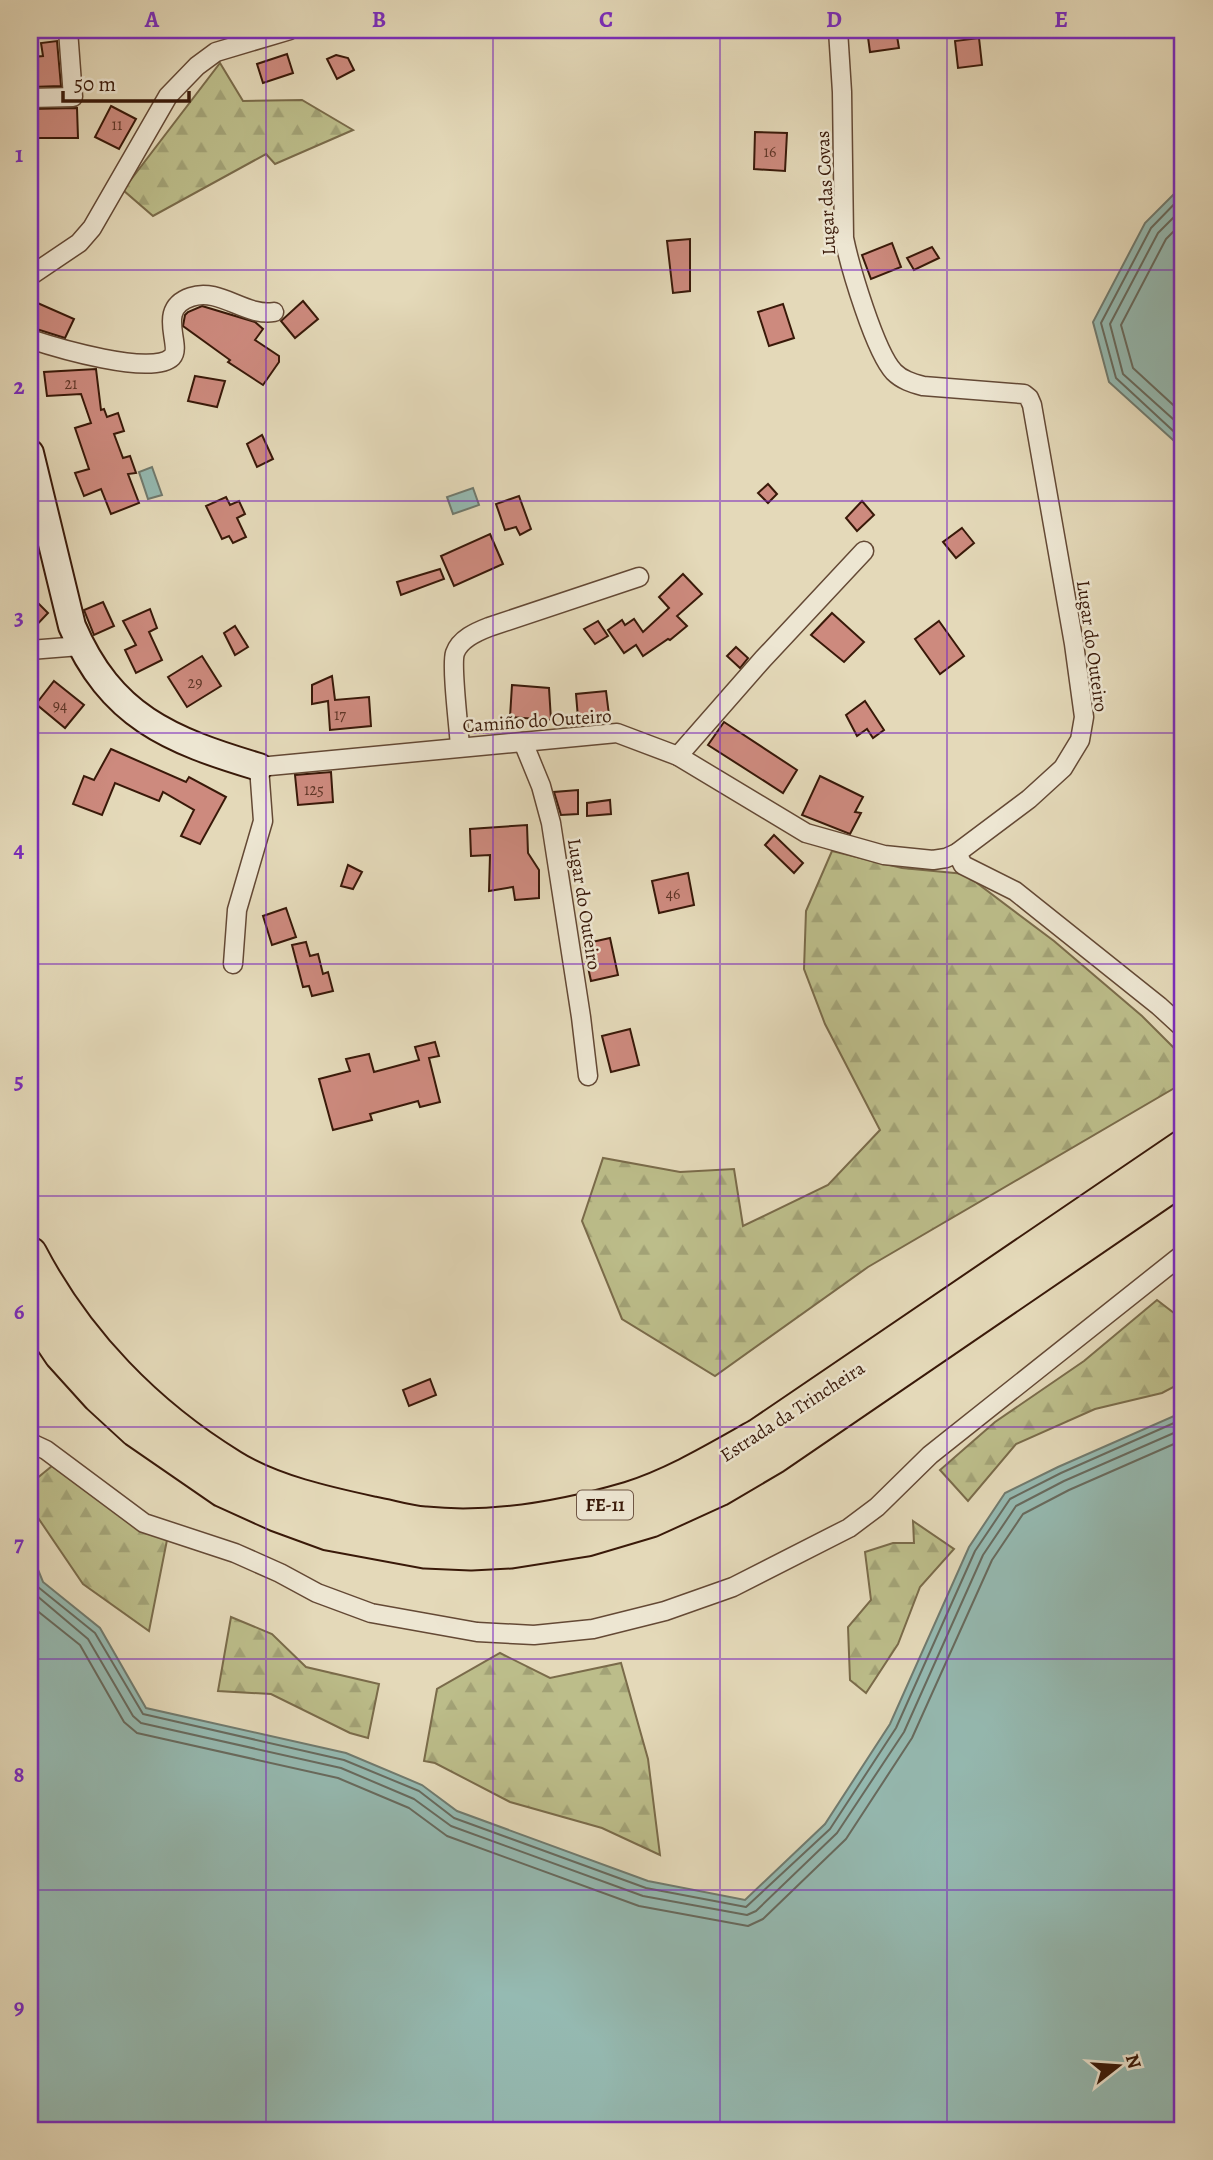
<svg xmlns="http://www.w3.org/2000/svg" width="1213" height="2160" viewBox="0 0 1213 2160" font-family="Alegreya,serif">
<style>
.forest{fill:url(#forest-firs);stroke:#7a6b4a;stroke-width:2}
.water{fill:#95bab2;stroke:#707a6e;stroke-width:2}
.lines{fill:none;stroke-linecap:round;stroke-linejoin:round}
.shore{stroke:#676a5e;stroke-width:2}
.building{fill:#cd8a7e;stroke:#391909;stroke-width:2}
.street-casing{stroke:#644935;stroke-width:21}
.secondary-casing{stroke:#391909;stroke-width:30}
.highway-casing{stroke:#391909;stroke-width:37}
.street{stroke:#ede6d2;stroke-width:18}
.secondary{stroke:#ede6d2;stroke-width:26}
.highway{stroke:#e4d9b9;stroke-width:33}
.grid{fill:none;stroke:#7b2cbf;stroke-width:2;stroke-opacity:0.55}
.labels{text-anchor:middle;stroke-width:5;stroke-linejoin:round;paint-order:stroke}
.number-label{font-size:16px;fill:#5e3526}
.shield{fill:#ede6d2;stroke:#6f5645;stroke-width:2}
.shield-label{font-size:18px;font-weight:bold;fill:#391909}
.street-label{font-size:19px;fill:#391909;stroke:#ede6d2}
.neatline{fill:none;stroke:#7b2cbf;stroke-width:2.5}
.grid-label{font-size:23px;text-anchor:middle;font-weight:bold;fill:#7b2cbf}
</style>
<defs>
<pattern id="forest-firs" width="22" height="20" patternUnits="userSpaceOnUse" patternTransform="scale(1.75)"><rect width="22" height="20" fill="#bcbd8a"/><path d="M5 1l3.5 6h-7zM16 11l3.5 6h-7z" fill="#a2a276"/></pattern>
</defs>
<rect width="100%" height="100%" fill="#e4d9b9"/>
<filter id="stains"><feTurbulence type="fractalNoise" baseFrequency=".00286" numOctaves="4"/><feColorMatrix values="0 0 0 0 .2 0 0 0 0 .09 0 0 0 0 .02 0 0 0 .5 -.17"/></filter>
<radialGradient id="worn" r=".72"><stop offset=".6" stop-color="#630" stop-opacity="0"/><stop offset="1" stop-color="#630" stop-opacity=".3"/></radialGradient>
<g class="forest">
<polygon points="220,63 243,101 302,100 353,130 275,164 266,154 153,216 123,190"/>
<polygon points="832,851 902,868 965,874 1054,941 1142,1016 1183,1057 1183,1083 868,1267 715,1376 622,1319 582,1221 603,1158 680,1172 734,1169 743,1226 828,1185 880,1130 825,1024 804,969 806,911"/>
<polygon points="1157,1300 1183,1320 1183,1382 1162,1393 1095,1409 1016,1444 968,1501 940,1470 995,1422 1084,1361"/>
<polygon points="52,1466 135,1525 168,1535 149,1631 83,1584 30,1506 30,1484"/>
<polygon points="913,1521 954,1549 920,1587 898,1644 866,1693 850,1680 848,1627 871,1600 865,1552 893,1543 914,1543"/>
<polygon points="231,1617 272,1634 306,1667 379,1684 368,1738 350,1733 271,1694 218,1691"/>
<polygon points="500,1653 550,1678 621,1663 648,1759 660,1855 602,1828 510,1802 435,1763 424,1761 437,1689"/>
</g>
<g class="water">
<polygon points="1183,185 1183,449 1109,382 1093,322 1145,223"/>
<polygon points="152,467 162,495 148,499 139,472"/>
<polygon points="473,488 479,505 453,514 447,497"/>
<polygon points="1183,1412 1183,2130 30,2130 30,1550 43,1582 100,1628 146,1708 346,1753 422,1785 457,1811 648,1881 745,1900 825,1824 890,1724 969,1547 1005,1493 1058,1467"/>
</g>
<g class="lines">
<g class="shore">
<polyline points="1183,195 1151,228 1101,323 1116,378 1183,440"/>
<polyline points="1183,208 1158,233 1110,324 1123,374 1183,428"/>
<polyline points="1183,222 1166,239 1121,325 1133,368 1183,414"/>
<polyline points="30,1568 38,1587 95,1633 143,1714 344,1760 419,1791 454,1818 646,1888 746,1907 830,1829 896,1728 975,1551 1010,1499 1061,1473 1183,1419"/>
<polyline points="30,1590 88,1639 133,1716 141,1723 341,1768 414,1799 451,1826 643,1896 747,1915 756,1911 837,1833 904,1732 983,1555 1016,1506 1064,1481 1183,1429"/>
<polyline points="30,1605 80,1645 124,1722 137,1733 338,1778 409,1808 447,1836 639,1906 748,1926 763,1919 846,1839 912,1738 992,1560 1023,1514 1069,1490 1183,1440"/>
</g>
</g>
<g class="building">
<polygon points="867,30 896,30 899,48 870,52"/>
<polygon points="979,38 982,65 958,68 955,41"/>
<polygon points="57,41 61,86 31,87 32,57 43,56 41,43"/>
<polygon points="287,54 293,73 263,83 257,64"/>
<polygon points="336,55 348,58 354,70 337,79 327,59"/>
<polygon points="111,106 136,119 119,149 95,137"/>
<polygon points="77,108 78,138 30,138 31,109"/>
<polygon points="755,132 787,133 785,171 754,169"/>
<polygon points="690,239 690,291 673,293 667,241"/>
<polygon points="892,243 901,267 871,279 862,255"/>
<polygon points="932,247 939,258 914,270 907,258"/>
<polygon points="33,301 74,319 65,338 30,327 30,308"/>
<polygon points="303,301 318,319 295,338 281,321"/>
<polygon points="783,304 794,338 769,346 758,312"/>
<polygon points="202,306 255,322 263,329 255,340 279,356 279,362 263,385 228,362 230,360 183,326 185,315 188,312"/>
<polygon points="96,369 101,410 104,409 107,417 118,413 124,431 114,434 123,458 130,456 136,473 128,474 139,503 111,514 101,489 84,496 75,473 89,469 75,428 91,423 81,394 47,396 44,372"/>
<polygon points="195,376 225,381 217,407 188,401"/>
<polygon points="262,435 273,459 257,467 247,444"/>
<polygon points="768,484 777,494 768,503 758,493"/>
<polygon points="519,496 531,529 520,535 516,527 505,530 496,504"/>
<polygon points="226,497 230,505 239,501 245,514 237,518 246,537 233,543 229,536 222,539 206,506"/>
<polygon points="862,501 874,515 857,531 846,518"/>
<polygon points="962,528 974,543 956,558 943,542"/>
<polygon points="490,534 503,564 454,586 441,556"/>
<polygon points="440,569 444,579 401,595 397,582"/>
<polygon points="683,574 702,594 677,616 687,626 670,640 668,639 643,656 636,645 624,653 608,630 622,620 625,625 634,619 643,632 669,608 659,597"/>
<polygon points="30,595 48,613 30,632"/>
<polygon points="103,602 114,626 94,635 84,610"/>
<polygon points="150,609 157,628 149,632 162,660 136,673 125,650 136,645 123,621"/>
<polygon points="832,613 864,642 844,662 811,635"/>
<polygon points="598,621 608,636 595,644 584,629"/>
<polygon points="939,621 964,656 940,674 915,639"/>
<polygon points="235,626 248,647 235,655 224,633"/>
<polygon points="736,647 748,658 740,668 727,656"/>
<polygon points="202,656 221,686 187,707 168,677"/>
<polygon points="332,676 335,700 369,697 371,726 330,730 328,701 312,704 312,685"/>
<polygon points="54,681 84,705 65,728 36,704"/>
<polygon points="512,685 549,688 551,720 510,717"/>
<polygon points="606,691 609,715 578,718 576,694"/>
<polygon points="865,701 884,730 873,738 867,729 857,736 846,715"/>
<polygon points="724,722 797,770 783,793 708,745"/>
<polygon points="111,749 186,782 189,777 226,797 200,844 181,836 194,810 163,792 159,801 115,783 102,815 73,804 84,776 94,780"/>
<polygon points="331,772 333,802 298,805 295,775"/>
<polygon points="820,776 863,797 855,812 861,813 850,834 802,815"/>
<polygon points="578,790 578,814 561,815 554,792"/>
<polygon points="610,800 611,814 587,816 587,803"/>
<polygon points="527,825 528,853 539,870 539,898 515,900 513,887 489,891 490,855 471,856 470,829"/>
<polygon points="774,835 803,863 794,873 765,845"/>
<polygon points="348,865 362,872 353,889 341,886"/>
<polygon points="688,873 694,905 659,913 652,881"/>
<polygon points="286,908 296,937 272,945 263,916"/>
<polygon points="610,938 618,975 591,981 583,944"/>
<polygon points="306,942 310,956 318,954 323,974 328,972 333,991 312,996 309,986 303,987 292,945"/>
<polygon points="630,1029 639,1065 611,1072 602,1036"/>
<polygon points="435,1042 439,1056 429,1058 440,1102 420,1107 418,1101 370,1114 372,1120 333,1130 319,1079 350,1071 346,1059 369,1054 374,1072 419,1060 415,1047"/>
<polygon points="430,1379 436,1395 409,1406 403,1390"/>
</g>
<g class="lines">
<g class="street-casing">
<g id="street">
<polyline points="30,98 73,97 68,30"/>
<polyline points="30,276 79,243 92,228 168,96 197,66 216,52 290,30"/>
<path d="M30,339c24,8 123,38 142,18 11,-12 -17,-48 19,-60 28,-10 55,20 83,15"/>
<polyline points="30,650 80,646"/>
<polyline points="523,742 541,786 551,823 581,1017 588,1076"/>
<path d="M460,746c-1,-16 -9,-81 -5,-93 5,-14 21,-21 34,-26l150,-50"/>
<polyline points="678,756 763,659 864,551"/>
<polyline points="957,853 963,865 1015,891 1159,1006 1183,1028"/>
<path d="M233,964l4,-54 26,-89 -4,-54 358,-34 61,23 128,77 78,22 49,5 13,-2 11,-5 72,-54 34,-31 17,-28 4,-23 -10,-73 -42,-239 -3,-7 -5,-4 -101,-8c-11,-3 -21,-6 -29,-14 -19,-20 -44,-105 -50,-134l-2,-146 -4,-62"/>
<polyline points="31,1443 46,1450 144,1523 235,1553 280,1573 317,1593 371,1613 477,1632 534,1635 593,1629 665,1611 733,1587 849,1528 877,1507 930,1455 1183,1254"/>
</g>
</g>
<g class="secondary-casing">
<path id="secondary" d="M30,453l42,173c39,91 97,114 187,141"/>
</g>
<g class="highway-casing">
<g id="highway">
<path d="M30,1254c46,88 117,161 202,213 40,25 95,37 141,47 17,3 34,9 52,10 68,7 139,-6 204,-25 45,-14 88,-40 129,-63l425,-289"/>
<polyline points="30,1308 61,1354 99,1396 136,1430 223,1490 276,1514 328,1533 425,1551 471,1553 511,1551 587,1539 651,1520 719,1489 775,1456 1183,1177"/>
</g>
</g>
<use href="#street" class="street"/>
<use href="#secondary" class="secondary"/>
<use href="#highway" class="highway"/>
</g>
<path class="grid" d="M266,30v2100M493,30v2100M720,30v2100M947,30v2100M30,270h1153M30,501h1153M30,733h1153M30,964h1153M30,1196h1153M30,1427h1153M30,1659h1153M30,1890h1153"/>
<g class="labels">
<g class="number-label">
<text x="117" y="130">11</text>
<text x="770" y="157">16</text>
<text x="71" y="389">21</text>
<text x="195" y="688">29</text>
<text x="60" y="711">94</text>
<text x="340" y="720">17</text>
<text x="314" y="795">125</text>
<text x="673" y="899">46</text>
</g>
<rect class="shield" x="577" y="1490.5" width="56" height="29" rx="5"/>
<g class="shield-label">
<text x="605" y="1511">FE-11</text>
</g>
<g class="street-label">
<text transform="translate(825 193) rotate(-93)" y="7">Lugar das Covas</text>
<text transform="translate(1093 646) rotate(82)" y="7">Lugar do Outeiro</text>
<text transform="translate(537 720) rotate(-4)" y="7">Camiño do Outeiro</text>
<text transform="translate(585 904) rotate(81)" y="7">Lugar do Outeiro</text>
<text transform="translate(792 1411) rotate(-33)" y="7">Estrada da Trincheira</text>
</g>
</g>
<rect width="1213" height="2160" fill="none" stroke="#e4d9b9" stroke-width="77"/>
<g transform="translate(1118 2066) rotate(73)" stroke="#ede6d2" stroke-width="5" paint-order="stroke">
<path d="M0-5L12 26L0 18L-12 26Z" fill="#391909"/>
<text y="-10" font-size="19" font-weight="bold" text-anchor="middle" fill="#391909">N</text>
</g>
<path d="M63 91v10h126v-10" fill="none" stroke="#391909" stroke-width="3.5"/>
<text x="74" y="91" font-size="21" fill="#391909" stroke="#ede6d2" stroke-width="5" paint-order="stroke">50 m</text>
<rect x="38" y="38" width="1136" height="2084" class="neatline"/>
<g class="grid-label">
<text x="152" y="27">A</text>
<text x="379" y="27">B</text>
<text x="606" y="27">C</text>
<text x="834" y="27">D</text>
<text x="1061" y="27">E</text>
<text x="19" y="162">1</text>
<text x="19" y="394">2</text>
<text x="19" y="625">3</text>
<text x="19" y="857">4</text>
<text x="19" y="1088">5</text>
<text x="19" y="1319">6</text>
<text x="19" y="1551">7</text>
<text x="19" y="1782">8</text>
<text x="19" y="2014">9</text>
</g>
<rect width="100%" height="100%" filter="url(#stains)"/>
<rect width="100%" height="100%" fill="url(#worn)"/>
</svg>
